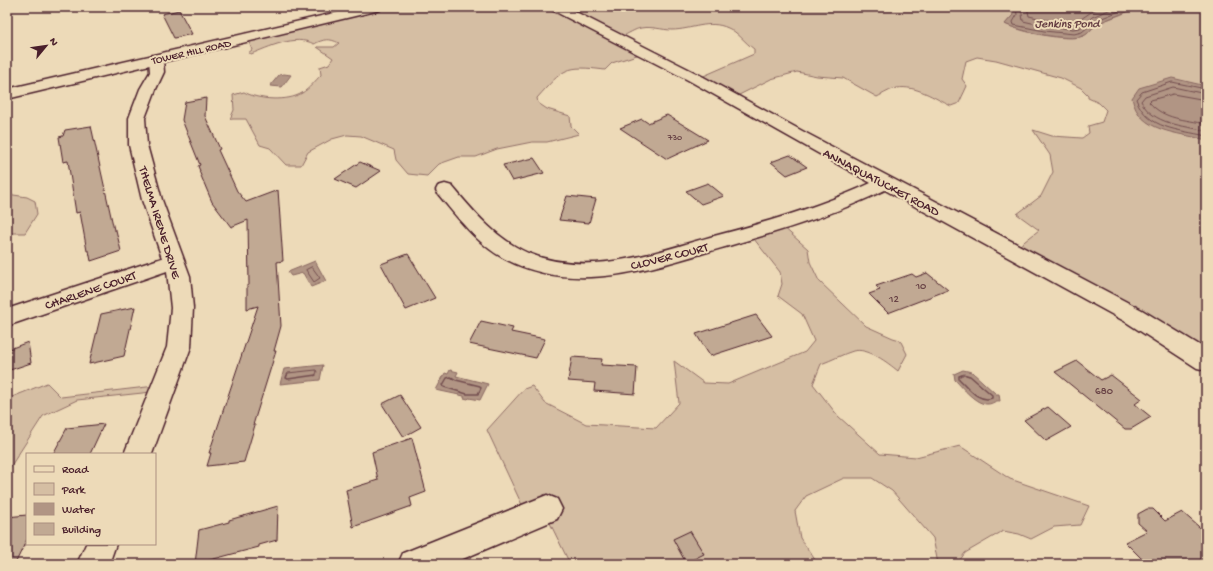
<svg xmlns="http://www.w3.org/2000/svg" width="1213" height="571" viewBox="0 0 1213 571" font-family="'Gochi Hand',sans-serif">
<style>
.green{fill:#d5bea3;stroke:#906e67}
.water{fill:#b19584;stroke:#886660}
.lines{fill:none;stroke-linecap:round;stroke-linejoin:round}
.shore-far1{stroke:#734e4f;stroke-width:1}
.shore{stroke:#734e4f;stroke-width:1.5}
.building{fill:#c1a993;stroke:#4a1f2b}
.minor-casing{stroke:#4a1f2b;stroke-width:3}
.major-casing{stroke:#4a1f2b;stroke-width:3}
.minor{fill:#eddab8;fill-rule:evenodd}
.major{fill:#eddab8;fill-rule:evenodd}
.labels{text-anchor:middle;stroke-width:4;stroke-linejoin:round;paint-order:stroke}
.far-number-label{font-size:9px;fill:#684245}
.far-street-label{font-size:11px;fill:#4a1f2b;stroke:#eddab8}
.number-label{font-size:11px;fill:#684245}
.far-water-label{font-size:12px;font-style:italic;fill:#643c41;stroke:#eddab8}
.street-label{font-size:13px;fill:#4a1f2b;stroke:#eddab8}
</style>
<rect width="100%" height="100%" fill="#eddab8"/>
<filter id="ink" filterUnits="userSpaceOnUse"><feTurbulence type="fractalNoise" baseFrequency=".025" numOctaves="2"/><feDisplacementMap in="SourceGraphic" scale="8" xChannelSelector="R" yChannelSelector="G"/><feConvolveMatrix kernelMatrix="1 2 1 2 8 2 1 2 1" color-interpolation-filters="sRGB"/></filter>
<g filter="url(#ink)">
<g class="green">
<path d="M376,7h181l4,2 8,-2h437l8,2 -1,6 -8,9c15,8 62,18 78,12 6,-2 9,-9 14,-12 10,-5 22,-8 32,-13l-2,-4h79v354l-191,-112 24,-19 -22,-16 24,-18 12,-24 -3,-17 -17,-25 19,6 30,2 7,-5 -1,-7 14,-4 4,-12 -7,-7 -11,-5v-3l-7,-7 -20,-10 -65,-18 -19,-3 -11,4 -4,18 5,7 -8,17 -8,3c-17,-8 -35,-21 -54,-18 -6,1 -14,6 -20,9l-34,-19 -26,-2 -20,-4 -26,7 -36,18 -36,-19 55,-24v-5c-10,-7 -16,-17 -26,-21 -19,-9 -37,2 -56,2 -10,0 -20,-4 -31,-2 -6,1 -13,6 -20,9l22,16 -31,10 -7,7c-40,-5 -41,-2 -68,28l1,5 9,6 23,7 1,10 8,8 -32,8h-15l-35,7 -21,8h-17l-20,7 -12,12 -19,-2 -12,-14 -2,-10 -33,-14 -14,-1 -15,4 -24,13 -7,13h-15l-16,-17 -10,-3 -14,-26h-16l4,-9 -1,-15 11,-3c14,8 44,10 58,1 7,-4 13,-12 19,-18l-1,-8 9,-3 4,-6 -16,-11h17l5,-4c-10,-5 -15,-4 -25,1 -19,-10 -45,3 -63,10l-3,-1 4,-3 -5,-13z"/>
<polygon points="7,194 27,197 35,201 37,214 25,233 7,233"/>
<path d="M782,226l26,23 2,13 9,19 47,45 27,12 7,2 7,14 -9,17c-10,-8 -30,-24 -45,-20 -10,3 -21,9 -32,13l-8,20 25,32 42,38 36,3 44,-11 50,33 79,27 -9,19 -26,2 -23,12 -12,-5 -16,-3 -38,22 -8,11h-19l-5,-26 -41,-47 -20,-13h-28l-38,18 -11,15 5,27 18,26h-248l-21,-43 -20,-1 -42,-90 37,-41 8,-3 13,17 41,21 70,4 23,-25 -5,-42 30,22 24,1 77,-32 9,-11 -12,-27 -24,-18 4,-12 -2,-12 -30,-38z"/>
<polygon points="47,383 61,397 164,385 161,391 77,400 43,416 7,472 7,399"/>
</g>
<g class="water">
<path d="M1006,7h121l2,4c-10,4 -22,8 -32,13 -5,3 -8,10 -14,12 -14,6 -64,-5 -78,-12l8,-9 -1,-4 1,-2z"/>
<polygon points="284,74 291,75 282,87 270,86 279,75"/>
<path d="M1172,78l34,8v54c-28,-8 -67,-7 -74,-42l7,-10z"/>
<polygon points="315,261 326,281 311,287 303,273 291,276 288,272"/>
<polygon points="323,365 320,380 280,384 284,369"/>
<polygon points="450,370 458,372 456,376 488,384 480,400 469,398 468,399 464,398 464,396 436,390 445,373 448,374"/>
<path d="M963,370l9,2 24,22h3l1,7c-5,-1 -7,3 -12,3 -12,1 -25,-16 -33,-24l-1,-6z"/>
</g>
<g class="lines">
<g class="shore-far1">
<polyline points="1016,7 1017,15 1013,22 1014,25 1044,31 1074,34 1082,32 1095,21 1122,10 1124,7"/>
<polyline points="1021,7 1023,21 1045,26 1073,29 1080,28 1092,17 1116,7"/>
<path d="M1027,7l2,9 17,4 27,3c7,-2 18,-12 27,-16"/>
<path d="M1206,89l-34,-7 -30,10 -6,7c12,31 42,30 70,37"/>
<path d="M1206,94l-33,-7 -28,9 -4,5c12,24 42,24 65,30"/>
<path d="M1206,100l-33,-6 -22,6 -2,2c15,18 36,17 57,22"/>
<polygon points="312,267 320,278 314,282 306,270"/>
<polyline points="287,376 288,373 316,370 317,372 315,376"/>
<polyline points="960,376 964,374 969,376"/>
</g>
<g class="shore">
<polyline points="287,375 286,378 288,379 316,375"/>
<path d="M962,375l-3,1v3c9,8 19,24 33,19v-3l-22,-19 -4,-1"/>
<polygon points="451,377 456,380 480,386 481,388 478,394 467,394 444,387 443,385 447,378"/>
</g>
</g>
<g class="building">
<polygon points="179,10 192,34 174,38 162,14"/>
<polygon points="206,98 205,116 220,149 218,150 237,191 246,202 278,190 283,261 277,262 281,326 274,351 276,351 253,425 255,425 244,462 207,466 211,453 209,453 258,306 247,309 247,285 249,285 248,220 231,227 212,202 199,171 200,171 198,166 200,165 182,120 185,102"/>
<polygon points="667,115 708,140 667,159 620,128 642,119 648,123"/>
<polygon points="91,126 114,230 116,230 121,251 91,261 89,251 87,251 80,212 76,213 68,161 63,162 59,137 63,136 65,130"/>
<polygon points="790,155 807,167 787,175 771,162"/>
<polygon points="534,158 544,173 512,181 503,165"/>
<polygon points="360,162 381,171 356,188 335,179"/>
<polygon points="708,183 724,196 701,204 686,191"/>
<polygon points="567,196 596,199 589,223 559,220"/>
<polygon points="408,254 435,298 406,310 381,264"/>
<polygon points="927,273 948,290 888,313 869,294 880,290 876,286 912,274 916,277"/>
<polygon points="135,307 124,356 89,364 101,314"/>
<polygon points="756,315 772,336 710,356 696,334"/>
<polygon points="481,321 513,328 511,332 545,339 536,358 469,344"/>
<polygon points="28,342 31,363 7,371 7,350"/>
<polygon points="572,357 602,359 601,365 637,367 635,394 594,391 595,383 568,381"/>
<polygon points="1077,361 1101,380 1111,375 1142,399 1135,404 1151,417 1131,429 1125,429 1055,372"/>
<polygon points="400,395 421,427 403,437 382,404"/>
<polygon points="1048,407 1071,427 1046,441 1024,420"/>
<polygon points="104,424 90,454 53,454 67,428"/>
<polygon points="412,438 426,492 410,498 412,506 353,527 346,490 378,480 372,452"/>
<polygon points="278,506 277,540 259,545 259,547 195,564 199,530 229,522 229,520"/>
<polygon points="1147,509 1153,509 1165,521 1182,512 1206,533 1206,558 1195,564 1147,564 1125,542 1147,531 1138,523 1138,514"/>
<polygon points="27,515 27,539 15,564 7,564 7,517"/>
<polygon points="690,531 704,554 686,563 673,539"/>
</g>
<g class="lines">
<g class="minor-casing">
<g id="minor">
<path d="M550,7h16l132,67 108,59 336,177 64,39v21l-9,-2 -71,-46 -241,-132c-51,25 -105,41 -160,57 -72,20 -147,50 -220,12 -28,-15 -47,-41 -67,-65l-2,-4 2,-4 7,-2 7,2c22,26 44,53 76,67 61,25 127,-1 186,-17 54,-14 107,-30 157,-53l-183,-103 -136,-70z"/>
<polygon points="156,55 161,56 163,59 164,72 156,89 145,118 147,145 162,200 190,276 193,308 191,347 152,454 124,454 167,347 171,308 167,271 7,326 7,309 162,258 142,200 129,145 129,118 140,89 150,72 149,59 151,56"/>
<polygon points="547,495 557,499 562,509 557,519 451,564 398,564 403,553"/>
<polygon points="86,544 116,544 109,564 77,564"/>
</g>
</g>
<g class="major-casing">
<polygon id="major" points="360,7 382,7 380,10 376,11 7,99 7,89"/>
</g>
<use href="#minor" class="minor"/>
<use href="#major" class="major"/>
</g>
</g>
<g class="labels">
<g class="far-number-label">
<text x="675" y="140">730</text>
</g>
<g class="far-street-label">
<text transform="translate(191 51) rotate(-13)" y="4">TOWER HILL ROAD</text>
</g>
<g class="number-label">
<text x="921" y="289">10</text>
<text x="894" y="302">12</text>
<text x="1104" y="394">680</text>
</g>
<g class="far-water-label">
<text x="1067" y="27">Jenkins Pond</text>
</g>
<g class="street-label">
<text transform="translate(882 181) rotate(28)" y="5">ANNAQUATUCKET ROAD</text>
<text transform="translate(161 222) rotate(73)" y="5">THELMA IRENE DRIVE</text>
<text transform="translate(669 255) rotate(-14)" y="5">CLOVER COURT</text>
<text transform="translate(90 289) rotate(-19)" y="5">CHARLENE COURT</text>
</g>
</g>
<rect width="1213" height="571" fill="none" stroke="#eddab8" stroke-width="24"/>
<rect x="12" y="12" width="1189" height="547" fill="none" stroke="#4a1f2b" stroke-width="1.5" filter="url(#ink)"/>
<rect x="26" y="453" width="130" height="92" fill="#eddab8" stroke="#ac8f80"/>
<rect x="34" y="466" width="20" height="6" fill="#eddab8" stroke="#ac8f80"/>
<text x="62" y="473" font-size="12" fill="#4a1f2b">Road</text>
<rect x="34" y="483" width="20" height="12" fill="#d5bea3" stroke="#ac8f80"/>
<text x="62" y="493" font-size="12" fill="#4a1f2b">Park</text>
<rect x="34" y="503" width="20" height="12" fill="#b19584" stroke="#ac8f80"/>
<text x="62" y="513" font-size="12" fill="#4a1f2b">Water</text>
<rect x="34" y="523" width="20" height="12" fill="#c1a993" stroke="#ac8f80"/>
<text x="62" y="533" font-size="12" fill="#4a1f2b">Building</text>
<g transform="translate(46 46) rotate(61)" stroke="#eddab8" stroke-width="3" paint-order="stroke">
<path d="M0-3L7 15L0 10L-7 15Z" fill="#4a1f2b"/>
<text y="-6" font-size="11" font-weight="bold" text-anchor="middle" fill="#4a1f2b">N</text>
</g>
</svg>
